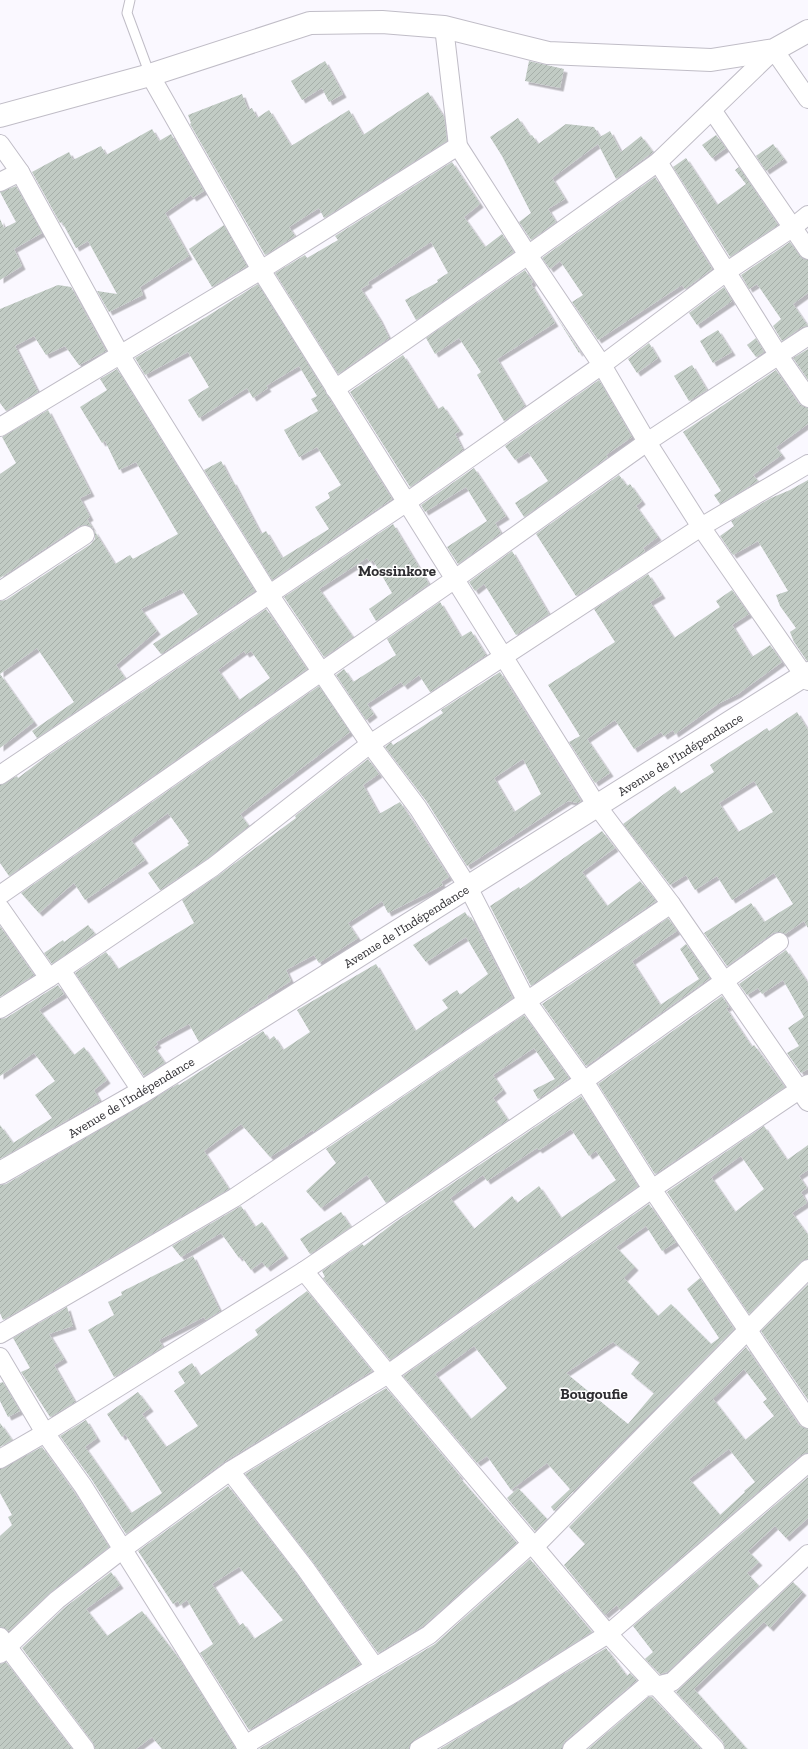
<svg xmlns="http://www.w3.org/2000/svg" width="808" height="1749" viewBox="0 0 808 1749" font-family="'Zilla Slab',serif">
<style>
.building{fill:url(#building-hatch);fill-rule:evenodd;filter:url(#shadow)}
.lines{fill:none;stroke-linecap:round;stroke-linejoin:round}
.lane-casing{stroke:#c0bdc7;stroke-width:11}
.street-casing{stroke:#c0bdc7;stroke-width:20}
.secondary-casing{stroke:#c0bdc7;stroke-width:24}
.lane{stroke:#fff;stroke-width:9}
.street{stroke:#fff;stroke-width:18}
.secondary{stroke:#fff;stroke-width:22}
.labels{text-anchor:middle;stroke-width:3;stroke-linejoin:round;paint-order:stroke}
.street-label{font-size:13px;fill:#2e2d31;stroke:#fff}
.quarter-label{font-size:15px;font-weight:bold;fill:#2e2d31;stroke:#fff}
</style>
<defs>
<pattern id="building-hatch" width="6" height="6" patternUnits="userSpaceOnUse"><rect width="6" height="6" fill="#c1cbc4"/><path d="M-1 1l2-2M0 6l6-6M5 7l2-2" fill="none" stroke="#a6afa9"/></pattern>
<filter id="shadow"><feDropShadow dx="3.5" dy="3.5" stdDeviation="0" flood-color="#0004"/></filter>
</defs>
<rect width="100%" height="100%" fill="#faf8ff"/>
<g class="building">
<polygon points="325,61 343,94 329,102 322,88 302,100 291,81"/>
<polygon points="529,61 564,69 560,88 525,81"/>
<polygon points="428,92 444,117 447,141 324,218 319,208 289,227 295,236 265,255 190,124 191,123 188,115 242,94 248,110 252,108 257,118 269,110 291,146 349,110 363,135"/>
<polygon points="518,118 530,136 532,135 538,144 566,124 594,127 600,137 610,131 621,152 641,136 653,152 616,179 598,144 552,178 565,199 548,209 556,222 531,240 519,222 531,213 502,156 490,137"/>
<polygon points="152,129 159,141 171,134 204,191 193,198 191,195 165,213 189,256 140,287 143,295 109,312 97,291 117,294 88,241 76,248 62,222 60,223 32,172 69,152 73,160 101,146 106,155"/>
<polygon points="716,135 726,148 712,158 702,145"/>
<polygon points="773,144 784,159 766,171 756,156"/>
<polygon points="686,158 717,205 746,184 735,170 739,167 778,225 730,257 673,167"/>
<polygon points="452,162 480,204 464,217 485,247 502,234 514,252 416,320 405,300 438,282 437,280 448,273 431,242 368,282 369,284 361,289 379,318 389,338 338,374 275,273 305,255 307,258 338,240 335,236"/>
<polygon points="655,177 712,269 685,289 682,285 598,340 572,302 583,295 560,261 550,269 542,258"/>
<polygon points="16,186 42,233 14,249 22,266 0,280 0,219 4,228 16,222 0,192"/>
<polygon points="224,225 247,266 212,287 189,249"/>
<polygon points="790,242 800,256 808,260 808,293 793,304 808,326 802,327 782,341 773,326 781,319 757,284 749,289 741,275"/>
<polygon points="525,270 533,282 531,284 555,323 497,359 525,406 504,421 477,375 481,372 459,338 435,354 426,338"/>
<polygon points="258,284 392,499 272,580 204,470 221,461 232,482 233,481 261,534 266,531 282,558 329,529 315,507 330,498 328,493 341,485 317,447 299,457 284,430 318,411 311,399 317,396 299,366 266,386 268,388 253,398 247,388 199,418 188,400 209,387 188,352 145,375 135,358 206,317"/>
<polygon points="58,285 71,287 106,351 79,365 65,346 46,355 34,336 15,346 38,392 6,411 0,403 0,309"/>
<polygon points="724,287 732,301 697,325 689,313"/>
<polygon points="554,313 580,352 579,353"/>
<polygon points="718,330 732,352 713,363 700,341"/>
<polygon points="756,338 764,352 756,357 747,345"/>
<polygon points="649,343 658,358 637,373 628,359"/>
<polygon points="808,349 808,380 793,358"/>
<polygon points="403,355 436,407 438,409 443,406 460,431 455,434 463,450 410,487 350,392"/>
<polygon points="692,365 707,390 689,401 674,376"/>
<polygon points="117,369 255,591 161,654 153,644 198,614 181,589 141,609 157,631 116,665 125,678 37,738 32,731 74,702 37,648 0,674 0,601 6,600 91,544 95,539 94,530 115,564 130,555 133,559 178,534 136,462 119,470 105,441 102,443 80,407 107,390 100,379"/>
<polygon points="776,370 799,404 808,408 808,424 776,447 782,455 753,475 758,481 720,504 714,495 721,491 683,432"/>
<polygon points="599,380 632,437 606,455 608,457 524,517 515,503 548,481 528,452 515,460 505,446"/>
<polygon points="48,410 91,493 80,498 90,517 87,519 93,529 85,525 79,526 0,578 0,474 16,463 2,437"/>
<polygon points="474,468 506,516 495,523 501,533 458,564 447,547 487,521 466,487 425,512 421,505"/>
<polygon points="619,475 627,486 630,484 642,501 636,506 658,537 643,548 645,551 643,553 576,596 536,534"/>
<polygon points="808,480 808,661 807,661 794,642 790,632 796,628 780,606 776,595 788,591 758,541 733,555 720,536 734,526 731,521 771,498 790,490"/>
<polygon points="393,524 429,584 376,621 369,609 392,593 373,560 370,562 367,558 319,589 353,637 324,657 284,597"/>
<polygon points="512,551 549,614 516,635 484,584 475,591 469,582"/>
<polygon points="648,574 662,595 650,602 674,638 720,607 716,601 732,590 749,614 732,625 752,657 770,645 782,662 738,694 718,704 675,734 673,730 664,736 661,732 634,749 615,720 587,739 610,773 595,783 569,742 580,736 548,685 615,642 594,609"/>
<polygon points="440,602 461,637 471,631 486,655 430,692 419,675 404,686 401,682 367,704 374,714 366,720 336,675 344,669 353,682 396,655 387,639"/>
<path d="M266,609l41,60 -298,207 -9,-13v-78l17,-9 1,2 29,-22zM244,651l2,3 5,-3 19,27 -31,22 -21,-30z"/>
<path d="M500,672l81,129 -3,2 -10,-2 -101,65 -40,-64 -42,-55 6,-5 2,3 24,-15 26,-17 -2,-3zM523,759l18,35 -27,18 -20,-34z"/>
<polygon points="0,674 34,722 0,748"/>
<polygon points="319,686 350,732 240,814 249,826 207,859 160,890 148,873 189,845 187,843 189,842 168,813 131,840 145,860 85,900 74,883 39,913 21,893"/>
<path d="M797,712l11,18v198l-4,-7 -19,13 -7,-2 -5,1 -46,33 -23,-33 47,-30 13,19 29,-18 -19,-31 -42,27 -15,-24 -22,14 -9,-15 -16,10 -47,-61 52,-38 5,8 34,-22 -4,-7 57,-37 2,3zM754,781l19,31 -35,20 -19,-29z"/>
<polygon points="368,759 379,774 363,785 379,814 400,802 449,877 441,882 443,885 388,913 382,901 348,923 358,938 319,963 314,955 286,970 291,981 267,996 268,998 248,1009 249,1010 199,1042 189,1024 156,1042 158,1044 154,1047 165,1063 144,1076 75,973 106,952 118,969 194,923 182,900 219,875 296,818 295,816"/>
<polygon points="602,831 615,848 582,872 607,906 640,881 656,901 531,986 490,906 519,887 520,889"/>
<polygon points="465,912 469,918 471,917 513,998 314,1132 313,1130 270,1157 241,1124 204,1151 229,1189 3,1320 0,1313 0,1185 6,1184 178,1084 179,1085 263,1031 269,1040 274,1036 283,1050 310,1032 297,1010 376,964 415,1031 448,1008 442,1000 457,990 460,995 488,974 466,937 426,962 413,945"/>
<polygon points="668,918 677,931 632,961 660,1005 699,979 680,949 686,944 710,978 586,1066 542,1004"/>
<polygon points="88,925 95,934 52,964 44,953 63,940 64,942"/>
<polygon points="0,926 34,975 0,997"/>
<polygon points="786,950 808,983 808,1069 801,1073 787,1053 799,1046 788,1028 804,1017 783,980 762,994 758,988 747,995 739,984"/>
<polygon points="58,985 64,994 39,1010 74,1055 84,1047 107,1080 94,1090 100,1101 0,1159 0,1125 13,1143 52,1118 35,1095 55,1081 34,1053 0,1076 0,1019 6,1018"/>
<polygon points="722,996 729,1007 726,1008 752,1047 754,1045 785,1087 655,1174 598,1084"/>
<polygon points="524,1015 569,1078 538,1099 533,1090 555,1079 534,1048 493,1075 503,1090 493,1098 508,1120 386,1203 367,1175 321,1208 306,1191 336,1163 326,1149"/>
<path d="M581,1096l57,90 -248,174 -67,-82 2,-1 -3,-6 40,-27 2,2 30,-23zM571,1129l18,27 7,-5 20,29 -55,38 -22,-32 -22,17 -5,-7 -38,33 -24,-31 33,-23 4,6 50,-33 2,2z"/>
<path d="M764,1126l23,34 21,-15v25l-9,6 8,12 -6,4 6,11 -15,10 16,22v24l-7,3 -52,52 -82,-122zM741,1156l23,33 -29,23 -24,-35z"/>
<path d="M649,1204l27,38 -14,9 -16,-25 -30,21 19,20 -11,11 34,38 13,-12 40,40 8,-6 -32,-49 13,-11 34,51 -180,182 -3,-4 19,-18 -23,-26 -36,27 -24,-34 -10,7 -74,-87zM613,1342l27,20 -9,12 23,19 -26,31 -62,-51zM474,1346l33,42 -36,31 -36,-45z"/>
<polygon points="241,1206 255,1227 262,1222 285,1255 267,1268 262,1262 251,1270 241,1256 239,1258 221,1233 181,1257 172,1246"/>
<polygon points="341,1212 351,1227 310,1254 300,1239"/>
<polygon points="193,1256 220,1311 206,1320 204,1317 159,1340 163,1347 114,1377 88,1330 114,1315 108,1302 122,1295 121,1292"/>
<polygon points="808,1284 808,1400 761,1331"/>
<polygon points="307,1291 372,1371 224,1462 126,1534 92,1480 60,1436 86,1420 97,1438 85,1447 131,1513 162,1493 125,1434 122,1437 107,1414 138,1392 150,1408 142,1414 166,1447 198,1426 174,1391 185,1383 178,1372 192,1363 200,1376 258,1335 255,1330"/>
<polygon points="67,1307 73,1326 49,1334 64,1359 54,1365 75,1402 50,1417 21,1372 30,1368 13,1338"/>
<path d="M746,1347l53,78 9,4v24l-7,2 -181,155 -3,-5 -12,10 -41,-50 21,-21 -16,-17zM744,1369l23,30 -4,3 11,14 -29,24 -32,-41zM729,1449l26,33 -11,9 1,1 -25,23 -31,-36z"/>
<polygon points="3,1382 20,1411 8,1417 0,1401 0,1383"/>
<polygon points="386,1388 460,1476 459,1477 517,1543 423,1626 378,1653 313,1562 245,1474"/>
<polygon points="0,1423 12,1440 0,1447"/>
<polygon points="42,1447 74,1492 109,1547 51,1592 9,1631 0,1627 0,1536 12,1525 8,1517 12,1515 0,1493 0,1469"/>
<polygon points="808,1477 808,1518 786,1538 775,1526 748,1551 759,1562 747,1573 759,1586 667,1672 660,1674 645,1659 653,1652 633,1626"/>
<path d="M228,1486l69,88 63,90 -111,66 -49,-77 13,-9 -26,-44 -7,5 -2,-4 -5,3 -35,-53zM239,1567l44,53 -29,19 -11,-16 -4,3 -27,-42z"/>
<polygon points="518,1488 547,1519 535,1531 507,1498"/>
<polygon points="530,1559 592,1632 509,1684 414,1740 409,1749 259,1749 435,1644"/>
<polygon points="111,1572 120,1585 86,1609 107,1636 142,1611 180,1660 236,1749 162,1749 152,1737 136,1749 95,1749 93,1743 22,1648 64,1608"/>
<polygon points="793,1582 803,1592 770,1628 764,1622 694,1689 747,1749 725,1749 723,1742 676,1692"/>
<polygon points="606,1648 627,1676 630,1673 637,1680 565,1741 562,1749 440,1749"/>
<polygon points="6,1662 72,1749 0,1749 0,1664"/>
<polygon points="649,1697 652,1697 701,1749 588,1749"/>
</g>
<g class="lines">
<g class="lane-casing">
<polyline id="lane" points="130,0 127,13 150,75"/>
</g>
<g class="street-casing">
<g id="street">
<polyline points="444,27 458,146 528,255 602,365 647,442 701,527 808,681"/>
<polyline points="150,75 261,270 597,806 671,904 808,1102"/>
<polyline points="712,110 808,250"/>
<polyline points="0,144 20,172 121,356 269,594 370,744 418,808 468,887 526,1000 584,1081 652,1189 808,1419"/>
<polyline points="658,162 779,356 808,398"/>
<polyline points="0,182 20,172"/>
<polyline points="335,389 528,255 658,162 774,50 808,99"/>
<polyline points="0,427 261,270 458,146"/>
<polyline points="0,591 85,535"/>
<polyline points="0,775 407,502 602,365 726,272 792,228 808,215"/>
<polyline points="0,895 455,579 647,442 808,336"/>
<polyline points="0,908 49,978"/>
<polyline points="61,970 142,1092"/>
<polyline points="0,1009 49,978 213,867 370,744 701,527 808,464"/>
<polyline points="304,1271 388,1374 608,1634 715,1749"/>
<polyline points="0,1334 234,1198 671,904"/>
<polyline points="0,1357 45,1433 83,1486 248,1749"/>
<polyline points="0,1459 45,1433 304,1271 584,1081 779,942"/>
<polyline points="230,1471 305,1568 375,1667"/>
<polyline points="0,1637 85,1749"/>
<polyline points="0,1654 57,1600 123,1549 230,1471 388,1374 652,1189 808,1084"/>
<polyline points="245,1745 429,1635 531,1544 539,1542 808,1269"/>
<polyline points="419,1749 514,1693 608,1634 808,1463"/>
<polyline points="572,1749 645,1687 656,1686 672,1682 808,1554"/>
</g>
</g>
<g class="secondary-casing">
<g id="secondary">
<polyline points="0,116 150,75 310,23 382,22 444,27 548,53 711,60 774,50 808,31"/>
<polyline points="0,1173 142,1092 808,673"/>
</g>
</g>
<use href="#lane" class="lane"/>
<use href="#street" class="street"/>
<use href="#secondary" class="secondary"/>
</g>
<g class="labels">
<g class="street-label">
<text transform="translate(680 754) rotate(-32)" y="5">Avenue de l'Indépendance</text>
<text transform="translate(406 926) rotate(-32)" y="5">Avenue de l'Indépendance</text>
<text transform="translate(131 1097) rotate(-31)" y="5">Avenue de l'Indépendance</text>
</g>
<g class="quarter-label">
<text x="397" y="576">Mossinkore</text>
<text x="594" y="1399">Bougoufie</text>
</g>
</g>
</svg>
